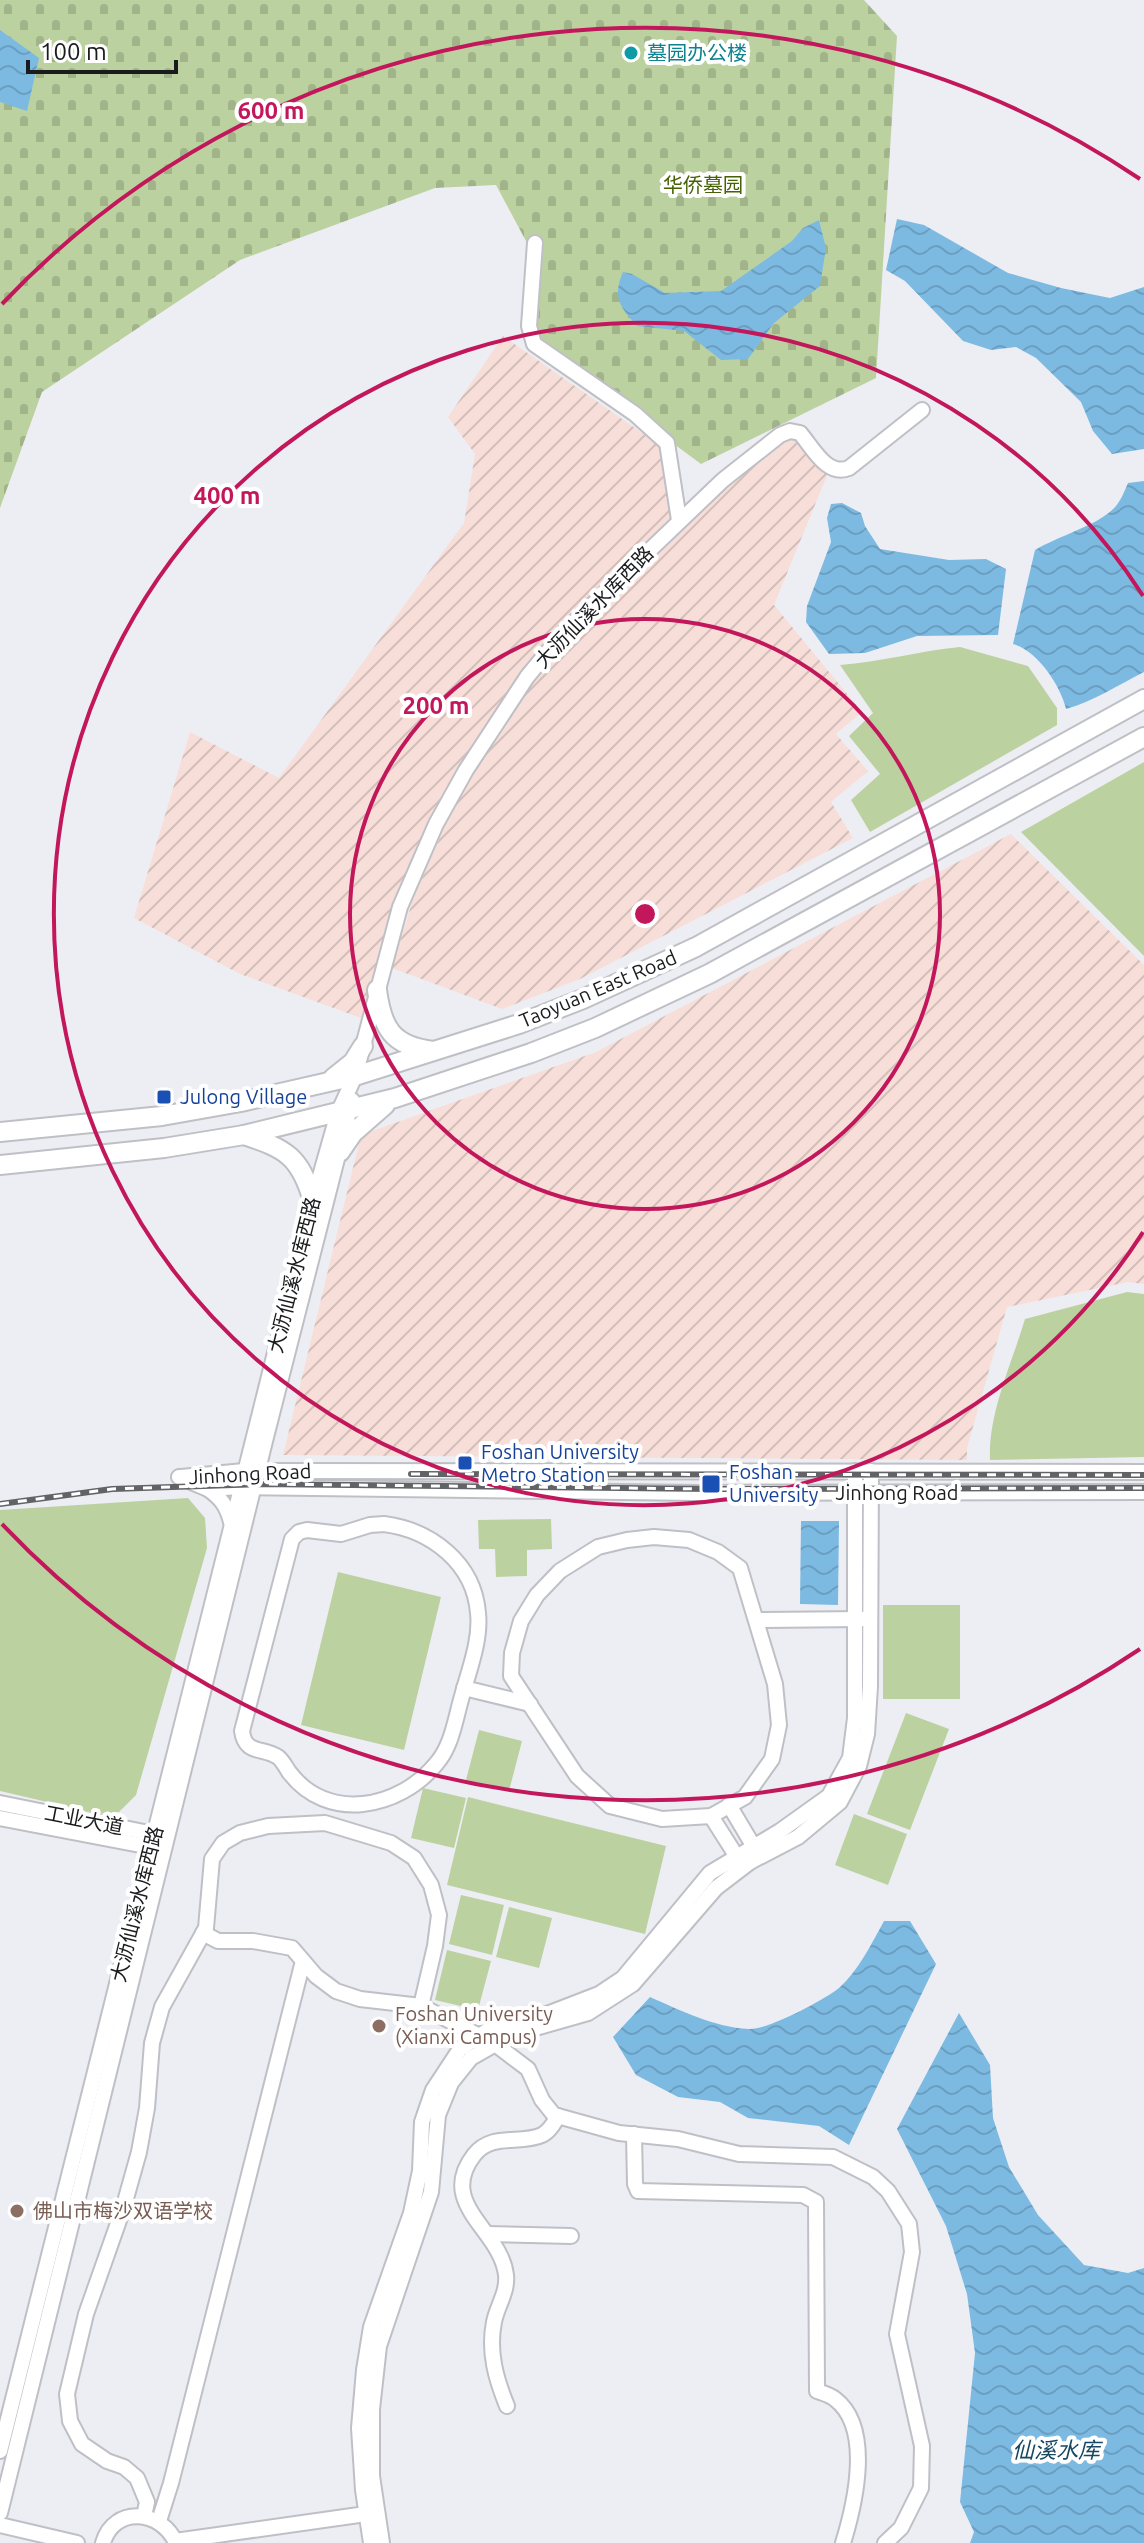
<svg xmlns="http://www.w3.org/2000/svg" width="1144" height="2543" viewBox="0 0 1144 2543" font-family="Ubuntu,'Noto Sans SC',sans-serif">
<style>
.industrial{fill:url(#industrial-furrows)}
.grass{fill:#bcd1a0}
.cemetery{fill:url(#cemetery-stones)}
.water{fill:url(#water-waves)}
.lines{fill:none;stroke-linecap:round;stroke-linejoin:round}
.minor-casing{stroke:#bfc0c6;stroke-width:18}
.major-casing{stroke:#bfc0c6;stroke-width:22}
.minor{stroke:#fff;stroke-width:14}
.major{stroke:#fff;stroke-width:18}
.rail-casing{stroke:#626366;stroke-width:6}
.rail{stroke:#fff;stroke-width:3;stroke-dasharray:9;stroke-linecap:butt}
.ring{fill:none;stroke:#c2185b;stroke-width:4}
.culture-dot{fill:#0f9aa8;stroke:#fff;stroke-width:3}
.transit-dot{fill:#1a4fb4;stroke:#fff;stroke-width:3}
.education-dot{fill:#8d6e63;stroke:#fff;stroke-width:3}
.labels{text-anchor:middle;stroke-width:8;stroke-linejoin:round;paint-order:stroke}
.culture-label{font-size:20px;fill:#0d838f;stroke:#fff;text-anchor:start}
.park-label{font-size:20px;fill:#466205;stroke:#fff}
.street-label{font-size:20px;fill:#1a1b1d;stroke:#fff}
.transit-label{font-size:20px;fill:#164399;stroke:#fff;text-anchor:start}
.education-label{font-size:20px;fill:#785e54;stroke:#fff;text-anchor:start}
.water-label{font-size:22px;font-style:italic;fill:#174762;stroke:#fff}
.centre{fill:#c2185b;stroke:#fff;stroke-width:4}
.ring-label{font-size:24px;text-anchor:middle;font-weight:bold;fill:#c2185b;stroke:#fff;stroke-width:8;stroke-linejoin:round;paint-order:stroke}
</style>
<defs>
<pattern id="industrial-furrows" width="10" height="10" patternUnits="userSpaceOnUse" patternTransform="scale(2)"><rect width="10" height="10" fill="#f8ded8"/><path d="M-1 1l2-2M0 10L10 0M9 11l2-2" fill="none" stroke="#d4beb9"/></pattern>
<pattern id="cemetery-stones" width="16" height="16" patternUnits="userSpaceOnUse" patternTransform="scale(2)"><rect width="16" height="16" fill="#bcd1a0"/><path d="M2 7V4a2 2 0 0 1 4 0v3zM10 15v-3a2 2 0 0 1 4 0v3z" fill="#a1b389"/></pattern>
<pattern id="water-waves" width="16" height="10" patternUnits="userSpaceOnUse" patternTransform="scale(2)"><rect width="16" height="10" fill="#7cbae2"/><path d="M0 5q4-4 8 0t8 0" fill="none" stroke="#6b9fc1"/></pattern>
</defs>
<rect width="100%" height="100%" fill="#edeef4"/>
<g class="industrial">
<polygon points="503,336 658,444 672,519 559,628 522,673 491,717 430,821 392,907 361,1018 240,974 134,918 190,732 279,778 464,523 475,454 448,417"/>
<polygon points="787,436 797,436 828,473 774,605 862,712 836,734 868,771 831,802 853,838 580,979 502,1009 392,968 413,899 456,801 527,686 566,638 682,523"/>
<polygon points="1011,834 1144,965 1144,1284 1128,1282 1007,1307 967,1448 967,1460 283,1455 361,1135 596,1052"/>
</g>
<g class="grass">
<path d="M960,647l68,19 29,42v17l-187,107 -19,-32 29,-26 -31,-38 24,-23 -33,-48c40,-3 79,-14 120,-18z"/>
<polygon points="1144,762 1144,956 1021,832"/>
<path d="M1127,1292l17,2v163l-154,3c-2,-47 22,-97 35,-141z"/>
<polygon points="188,1498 205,1518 207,1548 136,1795 119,1812 99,1814 0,1791 0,1510"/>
<polygon points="551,1519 552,1549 527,1550 527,1576 496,1577 495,1549 479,1549 478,1520"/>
<polygon points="338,1572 441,1597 404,1750 301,1725"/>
<rect x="883" y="1605" width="77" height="94"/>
<polygon points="906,1713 949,1729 910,1830 867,1814"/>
<polygon points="479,1730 522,1741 509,1791 466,1780"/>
<polygon points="423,1788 466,1798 454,1848 411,1838"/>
<polygon points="468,1797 666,1846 645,1934 447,1885"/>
<polygon points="854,1814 907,1834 888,1885 835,1865"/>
<polygon points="461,1895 504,1905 492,1955 449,1944"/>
<polygon points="509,1907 552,1918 539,1968 496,1957"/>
<polygon points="447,1950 491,1961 478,2010 435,2000"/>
</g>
<polygon class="cemetery" points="0,0 864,0 897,36 876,378 701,464 525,334 526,241 496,185 435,188 240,260 42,392 0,508"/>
<g class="water">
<polygon points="0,30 39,58 27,111 0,102"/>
<polygon points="897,219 924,225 1008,273 1061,288 1110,298 1144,287 1144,449 1112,454 1093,431 1081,402 1036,358 1016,347 991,350 963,341 905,281 886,270"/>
<path d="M819,220l7,28 -6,38 -46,37 -26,36 -27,1 -37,-29 -47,-5c-17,-19 -25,-29 -14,-54l9,2 33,19 56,-2 71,-50 11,-13z"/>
<path d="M1144,481v191c-26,13 -50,29 -78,37 -5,-23 -29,-59 -53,-65l22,-94c23,-14 65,-25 81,-44 5,-6 9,-16 12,-23z"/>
<polygon points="842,503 861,513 865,526 880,549 949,560 986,559 1006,569 998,635 917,636 865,653 829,654 806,622 807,606 831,542 827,518 831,504"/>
<polygon points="801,1521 839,1521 838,1605 800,1604"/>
<path d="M884,1921h26l26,43 -87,181 -30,-19 -71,-8 -28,-16 -42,-5 -42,-22 -23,-38 37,-40c32,14 64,30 99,32 19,1 75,-29 90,-41 19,-17 33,-45 45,-67z"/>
<polygon points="959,2013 990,2065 993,2118 1009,2167 1038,2215 1084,2265 1128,2273 1144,2268 1144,2543 970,2543 974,2532 960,2502 975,2353 967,2294 946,2226 897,2129"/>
</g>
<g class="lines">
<g class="minor-casing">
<g id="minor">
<polyline points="535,243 529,326 534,344 635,414 667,443 679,520"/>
<polyline points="179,1477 208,1489 240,1487 697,1493 1144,1492"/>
<polyline points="181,1477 244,1471 285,1471 1144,1472"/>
<path d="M208,1489c13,9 19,17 23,33"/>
<path d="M384,1524c47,6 90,39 94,89 3,27 -9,57 -16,83 -7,24 -10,50 -26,68 -37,45 -109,59 -147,8 -3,-5 -7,-12 -11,-15 -15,-10 -33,-2 -36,-26l50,-192 7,-7 8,-2 34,4 29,-9z"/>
<polygon points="654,1537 689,1540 718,1552 740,1568 775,1684 779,1725 772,1759 745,1797 711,1816 662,1819 610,1806 577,1776 511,1676 512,1653 521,1621 537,1595 560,1571 598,1547 627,1540"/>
<polyline points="756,1620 864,1619"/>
<polyline points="464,1688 530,1704"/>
<polyline points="0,1803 164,1836"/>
<polyline points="711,1816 737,1857 750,1862 754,1847 729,1805"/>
<polyline points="0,1818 161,1849"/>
<polyline points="203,1933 218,1941 253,1941 292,1948 316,1976 336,1991 360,1999 421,2006 495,2044 528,2069 542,2100 554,2115 619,2133 678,2139 739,2154 833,2157 873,2177 888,2191 909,2224 912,2252 897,2334 922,2446 921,2488 901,2528 885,2543"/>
<path d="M634,2134l1,50 3,7 165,4 13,7 1,189c6,2 13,4 18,8 38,29 20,105 8,144"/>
<polyline points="487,2234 571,2236"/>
<path d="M507,2406c-11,-27 -19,-54 -13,-84 3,-16 14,-30 12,-47 -5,-45 -70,-71 -32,-120 18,-23 46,-10 68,-20 8,-4 12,-12 16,-19"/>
<path d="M0,2451l313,-1250 25,-88 17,-37 45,-169 36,-83 30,-54 61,-93 36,-44 160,-153 57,-45 10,-4 10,2c13,15 27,44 49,35l73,-58"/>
<polyline points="0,2513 265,1441 352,1100"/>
<polyline points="144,2516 147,2502 137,2478 124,2467 107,2461 82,2444 70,2421 67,2394 86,2314 123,2209 139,2152 147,2108 152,2043 162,2007 206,1928 212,1859 223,1843 240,1833 268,1826 325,1823 391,1843 414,1858 431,1885 439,1915 435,1946 421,2006"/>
<polyline points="159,2521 171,2483 303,1961"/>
<polyline points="0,2525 77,2543"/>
<polyline points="175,2541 373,2513"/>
<path d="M103,2543c11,-38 59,-33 73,0"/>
<polyline points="371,2543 363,2490 359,2428 364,2370 371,2327 411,2213 420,2171 422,2122 433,2090 460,2049 491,2028 529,2021 599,1994 623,1978 710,1873 780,1831 829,1796 850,1758 855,1718 855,1471"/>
<polyline points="382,2543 372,2476 372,2409 379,2346 431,2192 438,2115 451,2083 471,2058 511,2035 588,2013 633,1984 716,1888 750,1862 798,1837 840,1802 859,1766 867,1734 870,1686 871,1471"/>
</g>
</g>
<g class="major-casing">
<g id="major">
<path d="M377,990c5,38 15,56 56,61"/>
<polyline points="333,1078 353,1062 363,1046"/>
<polyline points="0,1132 162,1116 241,1102 355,1076 519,1024 583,999 696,947 1144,699"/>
<path d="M244,1135c42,14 56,21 69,66"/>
<polyline points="340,1152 353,1133 385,1105"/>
<polyline points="0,1165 164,1148 244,1135 395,1098 531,1053 595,1028 709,974 1144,737"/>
</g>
</g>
<use href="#minor" class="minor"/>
<use href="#major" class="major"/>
<g class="rail-casing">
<g id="rail">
<polyline points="411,1474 1144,1475"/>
<polyline points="0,1504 112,1489 260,1484 712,1489 1144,1488"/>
</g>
</g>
<use href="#rail" class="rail"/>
</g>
<g class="ring">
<circle cx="645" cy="914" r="295"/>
<path d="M1143 1232A591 591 0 1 1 1143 596"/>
<path d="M1140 1649A886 886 0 0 1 2 1524M2 304A886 886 0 0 1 1140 179"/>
</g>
<circle class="culture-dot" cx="631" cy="53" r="8"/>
<g class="transit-dot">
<rect x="156" y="1089" width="16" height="16" rx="4"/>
<rect x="457" y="1455" width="16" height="16" rx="4"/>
<rect x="701" y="1474" width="20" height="20" rx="4"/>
</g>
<g class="education-dot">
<circle cx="379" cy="2026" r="8"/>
<circle cx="17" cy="2211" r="8"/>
</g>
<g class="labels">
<g class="culture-label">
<text x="647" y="60">墓园办公楼</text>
</g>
<g class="park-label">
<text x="703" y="192">华侨墓园</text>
</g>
<g class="street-label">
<text transform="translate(594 607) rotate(-46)" y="7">大沥仙溪水库西路</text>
<text transform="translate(598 989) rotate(-23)" y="7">Taoyuan East Road</text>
<text transform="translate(294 1275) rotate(-76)" y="7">大沥仙溪水库西路</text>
<text transform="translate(250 1474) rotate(-3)" y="7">Jinhong Road</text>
<text x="897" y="1500">Jinhong Road</text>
<text transform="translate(84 1820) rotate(11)" y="7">工业大道</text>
<text transform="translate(137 1904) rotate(-76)" y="7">大沥仙溪水库西路</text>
</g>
<g class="transit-label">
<text x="180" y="1104">Julong Village</text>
<text x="481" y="1459">Foshan University<tspan x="481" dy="23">Metro Station</tspan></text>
<text x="729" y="1479">Foshan<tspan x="729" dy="23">University</tspan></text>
</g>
<g class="education-label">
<text x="395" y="2021">Foshan University<tspan x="395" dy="23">(Xianxi Campus)</tspan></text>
<text x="33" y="2218">佛山市梅沙双语学校</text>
</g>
<g class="water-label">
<text x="1056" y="2458">仙溪水库</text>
</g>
</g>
<circle cx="645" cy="914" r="12" class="centre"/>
<g class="ring-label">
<text x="271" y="119">600 m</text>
<text x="227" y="504">400 m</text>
<text x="436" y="714">200 m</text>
</g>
<path d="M28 60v12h148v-12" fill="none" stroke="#1a1b1d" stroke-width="4"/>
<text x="40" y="60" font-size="24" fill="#1a1b1d" stroke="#ffffff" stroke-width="6" paint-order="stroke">100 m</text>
</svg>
